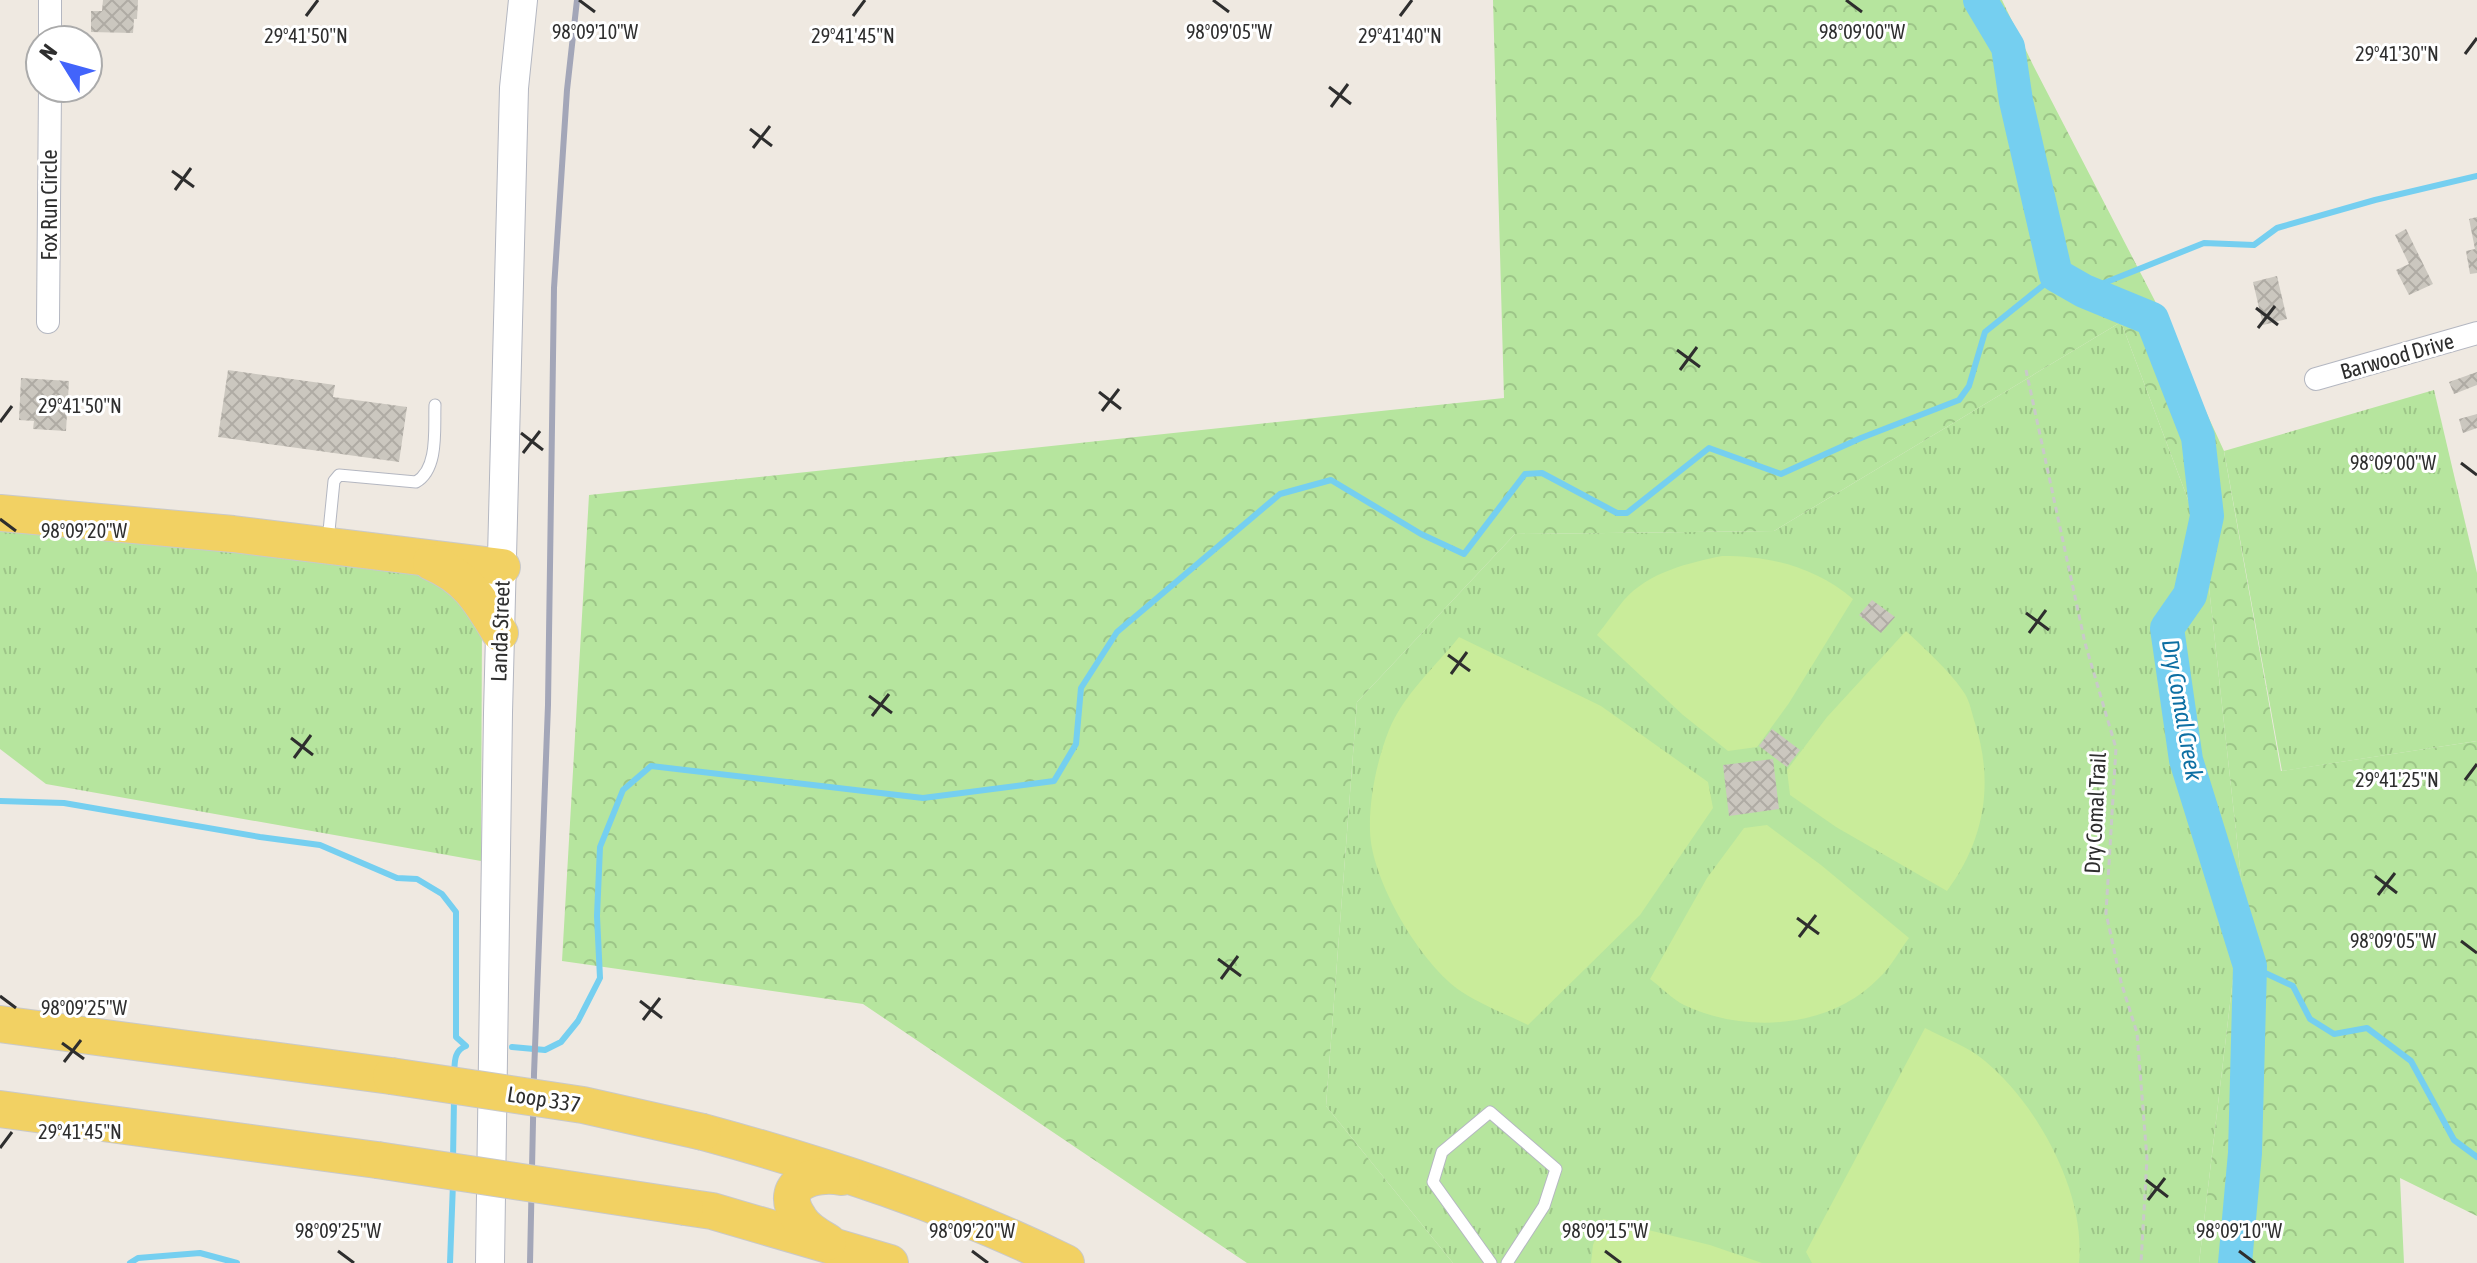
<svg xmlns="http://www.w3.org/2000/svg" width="2477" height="1263" viewBox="0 0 2477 1263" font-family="'Asap Condensed',sans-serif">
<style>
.grass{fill:url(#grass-tufts)}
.forest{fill:url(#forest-crowns)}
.pitch{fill:#c9ec9a}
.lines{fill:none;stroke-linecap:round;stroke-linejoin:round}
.stream{stroke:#75cff0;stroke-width:6}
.river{stroke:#75cff0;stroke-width:34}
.building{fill:url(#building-cross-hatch)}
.service-casing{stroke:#b4b7c1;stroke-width:13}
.minor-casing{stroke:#b4b7c1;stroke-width:24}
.tertiary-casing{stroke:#b4b7c1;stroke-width:30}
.primary-casing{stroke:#c9c9c9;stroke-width:38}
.path{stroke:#c9c9c9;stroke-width:3;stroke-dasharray:6 4;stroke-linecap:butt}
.service{stroke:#fff;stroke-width:11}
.minor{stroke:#fff;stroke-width:22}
.tertiary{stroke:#fff;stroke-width:28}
.primary{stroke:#f2d163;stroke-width:36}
.rail{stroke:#a3a6b8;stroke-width:6}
.primary-bridge-casing{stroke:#c9c9c9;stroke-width:38;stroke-linecap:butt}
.primary-bridge{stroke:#f2d163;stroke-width:36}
.ticks{fill:none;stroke:#2e2e2e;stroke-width:3}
.labels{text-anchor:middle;stroke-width:6;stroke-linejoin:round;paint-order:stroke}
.street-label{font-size:22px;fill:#2e2e2e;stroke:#fff}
.water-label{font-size:24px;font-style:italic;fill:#0d6fa3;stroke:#fff}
.ticks-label{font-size:20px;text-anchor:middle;fill:#2e2e2e;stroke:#fff;stroke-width:6;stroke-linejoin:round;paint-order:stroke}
</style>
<defs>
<pattern id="grass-tufts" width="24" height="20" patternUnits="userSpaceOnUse" patternTransform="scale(2)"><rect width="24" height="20" fill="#b6e59e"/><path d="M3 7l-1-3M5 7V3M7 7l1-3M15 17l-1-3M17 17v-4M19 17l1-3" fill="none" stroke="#9dc588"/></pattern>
<pattern id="forest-crowns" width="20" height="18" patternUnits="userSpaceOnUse" patternTransform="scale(2)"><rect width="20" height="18" fill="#b6e59e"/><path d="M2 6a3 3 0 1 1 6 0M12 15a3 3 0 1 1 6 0" fill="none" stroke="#9dc588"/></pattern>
<pattern id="building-cross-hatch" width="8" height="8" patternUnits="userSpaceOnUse" patternTransform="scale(2)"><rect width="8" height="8" fill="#cbc7bf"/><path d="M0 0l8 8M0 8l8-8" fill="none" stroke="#afaba4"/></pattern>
</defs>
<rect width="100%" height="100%" fill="#efe9e1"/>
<g class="grass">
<polygon points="2121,322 2204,542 2243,895 2199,1263 1453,1263 1326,1106 1357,702 1515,534 1774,531"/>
<polygon points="2434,390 2477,573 2477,741 2282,771 2224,451"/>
<polygon points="0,527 402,563 446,579 482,620 481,861 46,784 0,749"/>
</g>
<polygon class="forest" points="1493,0 2002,0 2033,65 2155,301 2224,451 2281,771 2477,741 2477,1216 2400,1178 2404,1263 2199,1263 2243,895 2204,542 2121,322 1774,531 1515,534 1357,702 1326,1106 1453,1263 1247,1263 863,1004 562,961 589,495 1504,398"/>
<g class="pitch">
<path d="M1722,556c49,0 93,11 131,43l-64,104 -32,44 -29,4 -45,-36 -86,-80c9,-11 18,-24 27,-35 25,-28 64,-37 98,-44z"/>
<path d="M1906,631c18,17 46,42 59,63 5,8 7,20 10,29 19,60 10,117 -28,168l-111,-64 -46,-32 -3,-25 40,-53z"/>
<path d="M1459,637l142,69 107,76 5,26 -73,107 -112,110c-22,-11 -46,-20 -66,-33 -41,-27 -91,-112 -92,-161 -1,-33 7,-71 19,-101 14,-35 47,-64 70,-93z"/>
<path d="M1767,825l54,40 88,73c-10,13 -18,29 -30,40 -49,51 -134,56 -195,27 -12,-6 -23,-18 -34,-26l57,-101 37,-50z"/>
<path d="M1925,1028c19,10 44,19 60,33 53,44 101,132 94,202h-267l-6,-11z"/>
<polygon points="1603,1219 1710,1245 1762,1263 1591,1263 1593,1245"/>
</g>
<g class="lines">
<g class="stream">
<polyline points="2084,291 2204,243 2254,245 2277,228 2375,200 2477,176"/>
<path d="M0,801l64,2 196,34 60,8 77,33 20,1 25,15 14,18v125l10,9c-13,5 -11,17 -12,30"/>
<polyline points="2250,966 2293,986 2310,1019 2334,1034 2367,1028 2411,1061 2454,1140 2477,1157"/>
<polyline points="512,1047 545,1050 561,1042 578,1021 600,978 597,916 600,847 623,790 651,766 923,798 1054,781 1076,744 1081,688 1117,632 1280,494 1331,480 1421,534 1464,554 1525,474 1542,473 1617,513 1627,513 1709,448 1781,474 1861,438 1959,400 1969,386 1985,332 2056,275"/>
<polyline points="453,1160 454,1099"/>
<polyline points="130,1263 138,1258 200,1253 237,1263"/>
<polyline points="450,1263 453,1183"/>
</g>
<polyline class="river" points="1980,0 2008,47 2016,101 2056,275 2084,291 2152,319 2198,437 2207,516 2190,595 2167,628 2186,760 2250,966 2245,1153 2235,1263"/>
</g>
<g class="building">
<polygon points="103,0 138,0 137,19 134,19 133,33 91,32 91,11 102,11"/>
<polygon points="2477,217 2477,273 2470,274 2466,251 2475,249 2469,219"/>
<polygon points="2406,229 2433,284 2409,295 2396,270 2409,264 2395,235"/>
<polygon points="2277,276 2287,319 2263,325 2253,282"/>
<polygon points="228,370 335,385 333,397 407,407 399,462 218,437"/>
<polygon points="2477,372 2477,385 2454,394 2449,382"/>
<polygon points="21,378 69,381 66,431 33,429 34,421 19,420"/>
<polygon points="2477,414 2477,428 2463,433 2459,419"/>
<polygon points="1872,600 1895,617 1881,633 1859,615"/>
<polygon points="1772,729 1800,750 1787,767 1759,746"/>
<polygon points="1773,759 1779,809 1729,816 1723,765"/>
</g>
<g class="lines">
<g class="service-casing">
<g id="service">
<path d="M328,541l6,-60 5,-6 77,7c23,-13 18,-54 19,-77"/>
<polyline points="1491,1263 1433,1182 1442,1152 1490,1112 1556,1169 1544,1206 1507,1263"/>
</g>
</g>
<g class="minor-casing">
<g id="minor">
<polyline points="50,40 50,0"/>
<polyline points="48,322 50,88"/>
<polyline points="2316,379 2477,333"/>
</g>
</g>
<g class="tertiary-casing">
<polyline id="tertiary" points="490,1263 498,713 514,88 523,0"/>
</g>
<g class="primary-casing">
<g id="primary">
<polyline points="0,513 233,534 502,567"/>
<path d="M431,562c37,16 49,38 69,71"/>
<polyline points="0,1024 391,1076"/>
<polyline points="0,1109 377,1160"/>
<path d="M703,1132c125,34 247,74 363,131"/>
<polyline points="685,1207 712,1211 890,1263"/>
<path d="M828,1242c-10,-6 -23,-13 -29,-24 -23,-35 15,-46 43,-41"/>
</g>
</g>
<polyline class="path" points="2026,370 2085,643 2116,748 2106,913 2121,982 2137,1033 2147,1159 2141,1263"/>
<use href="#service" class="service"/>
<use href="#minor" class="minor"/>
<use href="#tertiary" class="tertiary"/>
<use href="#primary" class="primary"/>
<polyline class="rail" points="530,1263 534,1074 548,705 554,288 567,90 577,0"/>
<g class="primary-bridge-casing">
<g id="primary-bridge">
<polyline points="391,1076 583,1105 703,1132"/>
<polyline points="377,1160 685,1207"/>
</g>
</g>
<use href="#primary-bridge" class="primary-bridge"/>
</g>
<path class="ticks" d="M579,0l16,12M1213,0l16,12M1846,0l16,12M306,16l12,-16M853,16l12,-16M1400,16l12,-16M2465,54l12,-16M1329,87l22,17M1331,107l17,-23M750,129l22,17M753,148l17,-22M172,171l22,16M175,190l16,-22M2256,308l22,17M2258,328l17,-22M1677,350l23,17M1680,370l17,-23M1099,392l22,17M1102,411l17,-22M0,422l12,-16M521,433l22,17M523,453l17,-22M2461,463l16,12M0,519l16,12M2026,613l23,17M2029,633l17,-23M1448,655l22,16M1451,674l16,-22M869,696l23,17M872,716l17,-22M291,738l22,17M294,758l17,-23M2465,780l12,-16M2375,876l22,17M2378,895l17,-22M1797,918l22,16M1799,937l17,-22M2461,941l16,12M1218,959l23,17M1221,979l17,-23M0,996l16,12M640,1001l22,17M643,1020l17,-22M62,1043l22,16M64,1062l17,-22M0,1148l12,-16M2146,1180l22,17M2148,1200l17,-22M338,1251l16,12M972,1251l16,12M1605,1251l16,12M2239,1251l16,12"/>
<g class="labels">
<g class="street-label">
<text transform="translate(49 205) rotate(-90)" y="8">Fox Run Circle</text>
<text transform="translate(2397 356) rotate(-16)" y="8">Barwood Drive</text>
<text transform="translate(500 631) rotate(-88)" y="8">Landa Street</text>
<text transform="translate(2095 813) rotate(-87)" y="8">Dry Comal Trail</text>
<text transform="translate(544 1099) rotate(9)" y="8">Loop 337</text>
</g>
<g class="water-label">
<text transform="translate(2182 710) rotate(80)" y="8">Dry Comal Creek</text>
</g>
</g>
<g class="ticks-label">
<text x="595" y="39">98°09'10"W</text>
<text x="1229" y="39">98°09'05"W</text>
<text x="1862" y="39">98°09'00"W</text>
<text x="306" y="43">29°41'50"N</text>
<text x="853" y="43">29°41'45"N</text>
<text x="1400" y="43">29°41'40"N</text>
<text x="2397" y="61">29°41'30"N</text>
<text x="80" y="413">29°41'50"N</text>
<text x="2393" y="470">98°09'00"W</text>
<text x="84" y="538">98°09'20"W</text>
<text x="2397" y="787">29°41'25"N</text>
<text x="2393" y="948">98°09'05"W</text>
<text x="84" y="1015">98°09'25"W</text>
<text x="80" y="1139">29°41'45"N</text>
<text x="338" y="1238">98°09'25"W</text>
<text x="972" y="1238">98°09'20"W</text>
<text x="1605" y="1238">98°09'15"W</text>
<text x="2239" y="1238">98°09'10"W</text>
</g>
<g transform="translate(64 64) rotate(307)"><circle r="38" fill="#ffffff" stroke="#ababab" stroke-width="2"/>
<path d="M0-6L14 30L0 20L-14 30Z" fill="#4264fb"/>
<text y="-12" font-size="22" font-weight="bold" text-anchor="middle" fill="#2e2e2e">N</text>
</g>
</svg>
